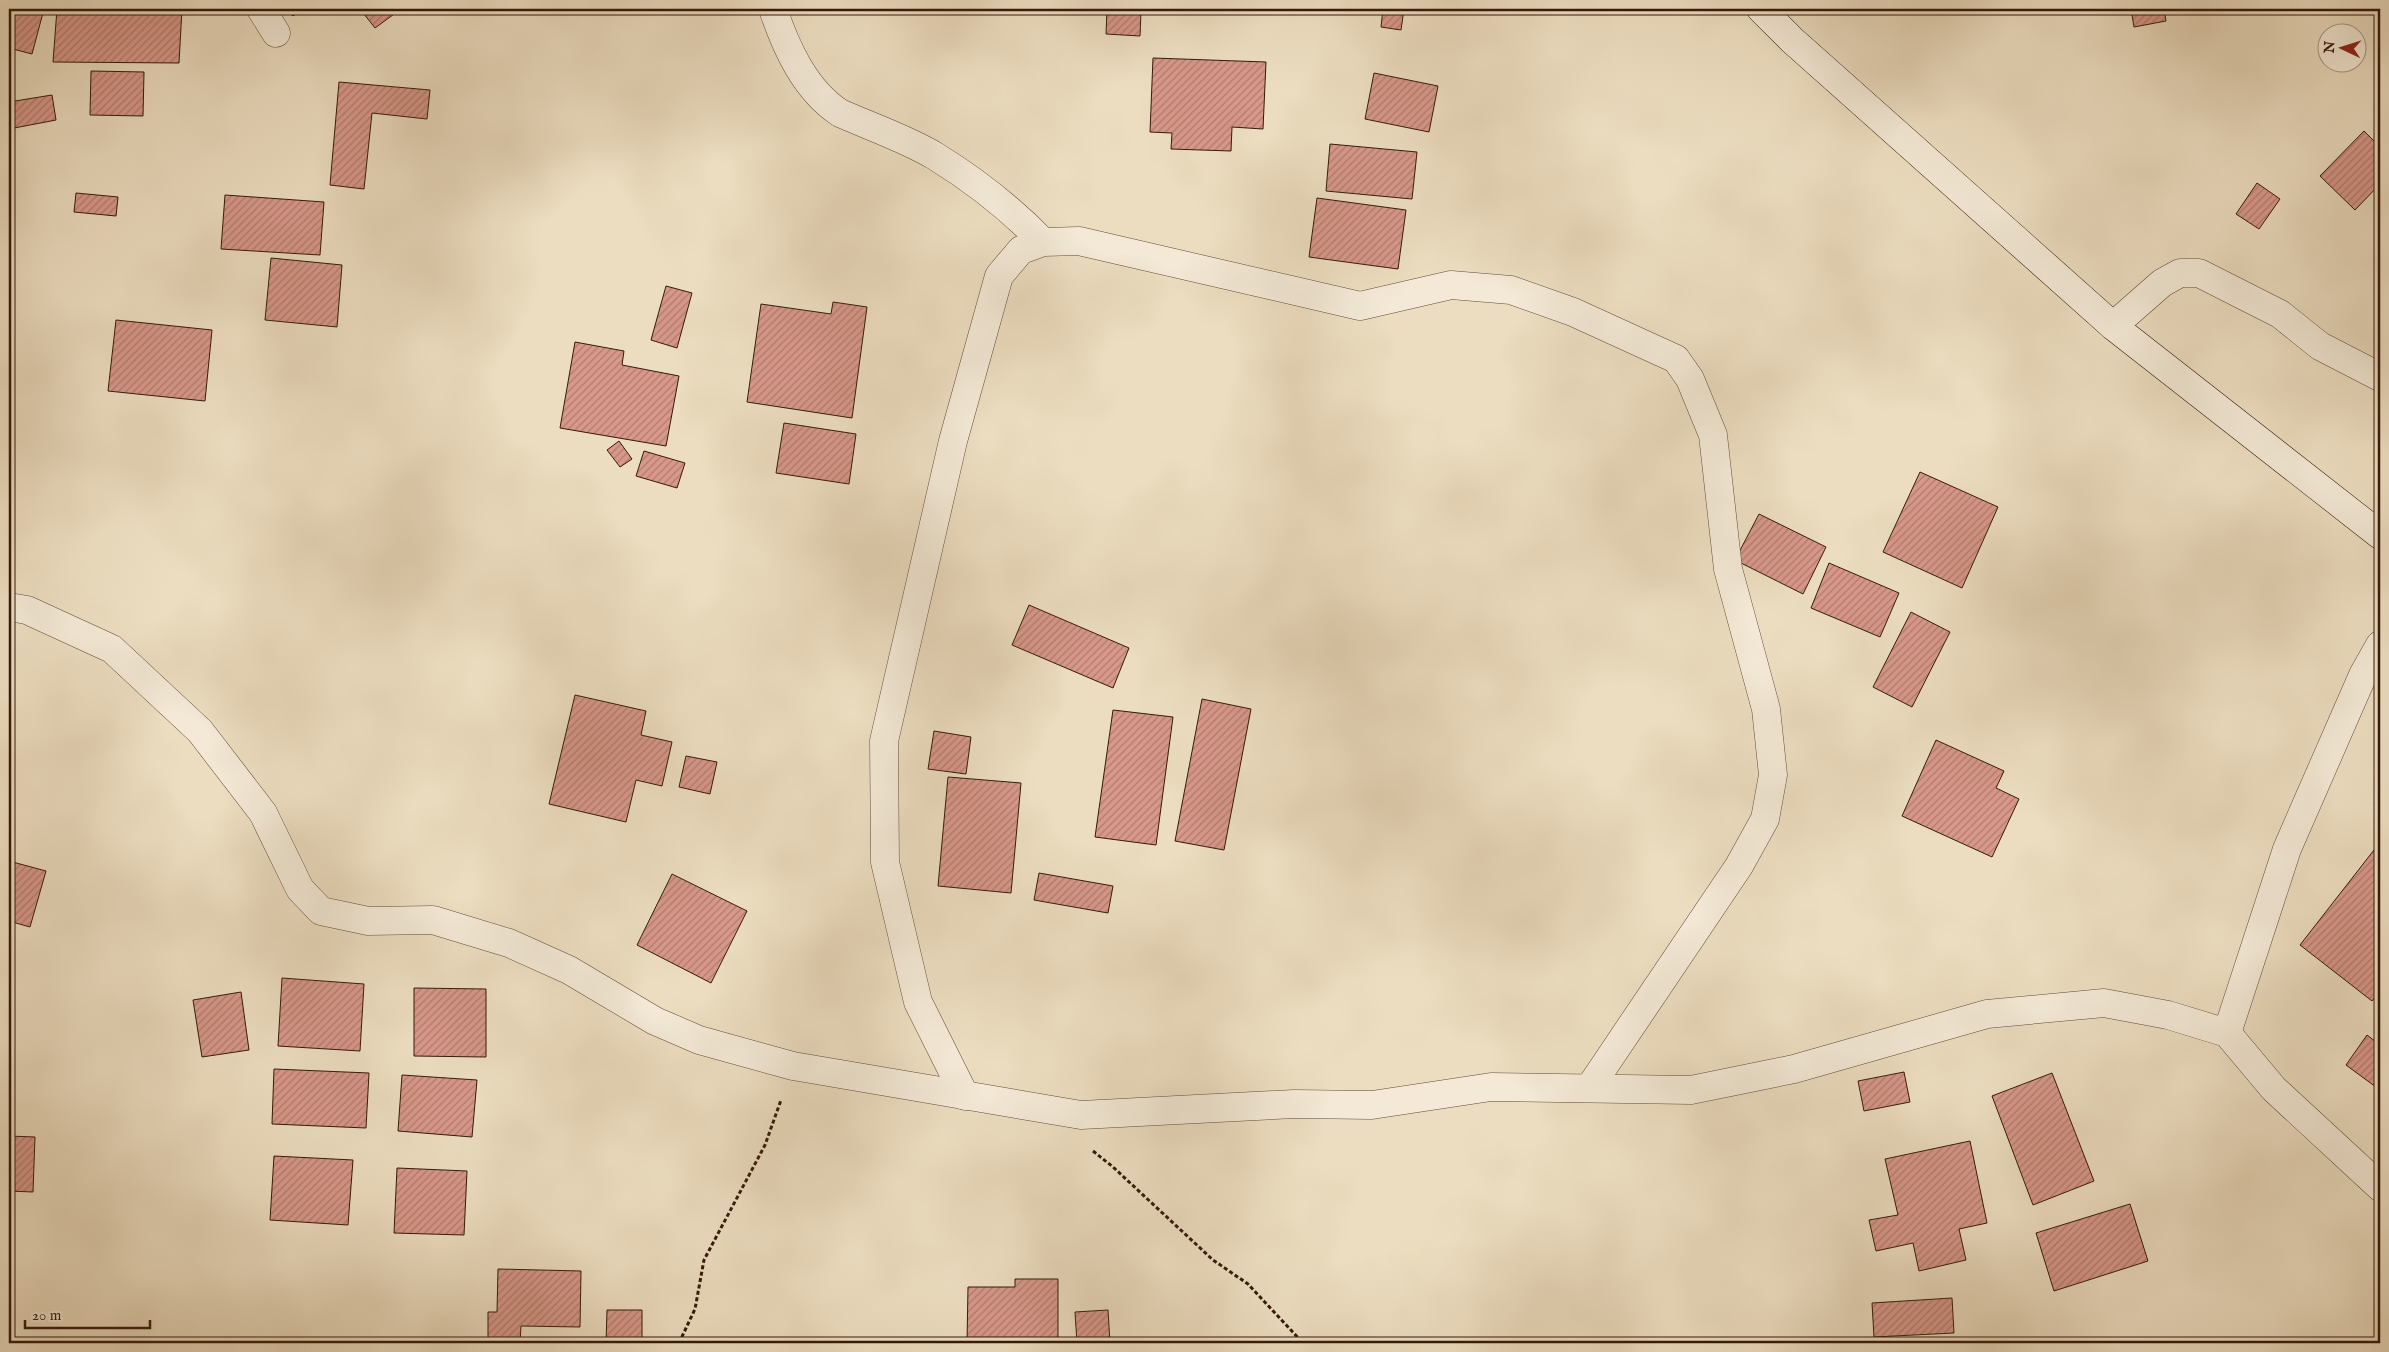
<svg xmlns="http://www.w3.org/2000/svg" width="2389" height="1352" viewBox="0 0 2389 1352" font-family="'IM FELL English',serif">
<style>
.building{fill:url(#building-hatch);stroke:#35190b}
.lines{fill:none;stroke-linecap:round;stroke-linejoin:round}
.street-casing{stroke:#634a38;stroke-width:29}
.secondary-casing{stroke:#35190b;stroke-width:29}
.path{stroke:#35190b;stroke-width:3;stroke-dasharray:4 2.5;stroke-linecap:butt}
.street{stroke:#f3e9d6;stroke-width:28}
.secondary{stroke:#f3e9d6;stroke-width:28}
</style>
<defs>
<pattern id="building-hatch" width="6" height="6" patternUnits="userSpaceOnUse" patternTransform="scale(1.25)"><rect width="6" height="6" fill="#d8988a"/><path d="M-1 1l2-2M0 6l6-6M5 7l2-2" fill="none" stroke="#b07b6f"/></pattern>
</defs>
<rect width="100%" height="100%" fill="#ecddc0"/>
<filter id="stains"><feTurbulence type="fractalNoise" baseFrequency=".004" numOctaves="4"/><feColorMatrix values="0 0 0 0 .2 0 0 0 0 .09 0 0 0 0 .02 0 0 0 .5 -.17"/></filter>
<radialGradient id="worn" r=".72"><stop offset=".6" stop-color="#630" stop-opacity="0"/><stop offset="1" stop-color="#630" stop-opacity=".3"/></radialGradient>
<g class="building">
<polygon points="9,9 44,9 32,54 9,48"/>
<polygon points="57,9 182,9 179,63 53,62"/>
<polygon points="287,9 302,9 293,16"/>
<polygon points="360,9 401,9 375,28"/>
<polygon points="1107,9 1141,11 1140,36 1106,34"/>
<polygon points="1383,9 1404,9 1401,30 1381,27"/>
<polygon points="2131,9 2164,9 2166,21 2134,27"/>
<polygon points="1153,58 1266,62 1263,129 1232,127 1231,151 1171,149 1172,133 1150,132"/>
<polygon points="91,71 144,72 143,116 90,115"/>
<polygon points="1374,73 1438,86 1429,132 1365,119"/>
<polygon points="339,82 430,90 427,119 372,113 364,189 330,185"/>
<polygon points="52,95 56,120 9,129 9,102"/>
<polygon points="2364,131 2380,147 2380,184 2355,210 2320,176"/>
<polygon points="1330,144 1417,152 1412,199 1326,191"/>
<polygon points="2257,183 2280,199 2259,229 2236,214"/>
<polygon points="76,193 118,197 116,216 74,212"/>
<polygon points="225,195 324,202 320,255 221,249"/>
<polygon points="1317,198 1406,210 1398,269 1309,257"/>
<polygon points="271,258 342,265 337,327 265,320"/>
<polygon points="666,286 692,293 677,348 651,340"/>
<polygon points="833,302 867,307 852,418 747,402 761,304 831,314"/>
<polygon points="116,320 212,330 205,401 108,391"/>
<polygon points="575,342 624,351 622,365 679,376 666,446 560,428"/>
<polygon points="784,423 856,434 849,484 776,473"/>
<polygon points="619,441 632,459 620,467 607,450"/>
<polygon points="644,451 685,463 677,488 636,476"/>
<polygon points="1920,472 1998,507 1962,588 1883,552"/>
<polygon points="1759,514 1826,547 1803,594 1735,560"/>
<polygon points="1829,563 1899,593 1880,637 1811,608"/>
<polygon points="1029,605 1129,648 1113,688 1012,645"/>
<polygon points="1911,612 1950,632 1912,707 1873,687"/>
<polygon points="575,695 646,711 641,735 672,742 662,786 636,780 626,822 549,804"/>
<polygon points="1202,699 1251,709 1224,850 1175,841"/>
<polygon points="1113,710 1173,717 1156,845 1095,837"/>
<polygon points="934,731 971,737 966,774 928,769"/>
<polygon points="1936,740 2004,771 1996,788 2019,799 1992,857 1902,816"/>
<polygon points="686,756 717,762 710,794 679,787"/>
<polygon points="948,777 1021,783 1011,893 938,886"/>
<polygon points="2380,794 2380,808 2374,804"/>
<polygon points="2374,850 2380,855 2380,990 2372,1001 2300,945"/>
<polygon points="9,861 46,871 30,927 9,921"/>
<polygon points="1039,873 1113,886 1108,913 1034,900"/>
<polygon points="672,874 747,911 711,983 637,945"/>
<polygon points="282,978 364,984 360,1051 278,1046"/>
<polygon points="414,988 486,989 486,1057 414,1056"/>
<polygon points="241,992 249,1050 202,1057 193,1000"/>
<polygon points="2367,1035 2380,1045 2380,1090 2346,1065"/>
<polygon points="274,1069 369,1073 366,1128 272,1124"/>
<polygon points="1904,1072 1910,1102 1864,1111 1858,1081"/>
<polygon points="2052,1073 2094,1181 2033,1205 1992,1096"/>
<polygon points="402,1075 477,1080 472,1137 398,1131"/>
<polygon points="9,1136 35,1137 33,1192 9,1191"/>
<polygon points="1970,1141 1987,1223 1959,1229 1966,1260 1919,1271 1913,1243 1876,1251 1869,1220 1898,1215 1885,1159"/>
<polygon points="274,1156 353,1160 348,1225 270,1220"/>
<polygon points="397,1168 467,1171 464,1235 394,1233"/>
<polygon points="2130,1204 2148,1261 2054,1291 2036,1233"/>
<polygon points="498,1269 581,1271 580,1327 521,1326 520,1343 488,1343 488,1312 497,1312"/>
<polygon points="1015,1279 1058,1279 1058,1343 967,1343 968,1287 1015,1287"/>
<polygon points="1952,1298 1954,1333 1874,1337 1872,1303"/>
<polygon points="607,1310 642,1310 642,1343 606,1343"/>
<polygon points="1108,1310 1110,1343 1077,1343 1075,1312"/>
</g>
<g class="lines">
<g class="street-casing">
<g id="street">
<polyline points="261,9 276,33"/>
<path d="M773,9c13,39 32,81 67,104 29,13 69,27 95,43 39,24 76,53 108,86"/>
<polyline points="2113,326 2162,283 2180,273 2199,273 2280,314 2320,346 2380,377"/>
<polyline points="9,607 27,610 112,649 200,731 263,813 300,889 321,911 368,921 433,920 509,943 569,970 655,1021 699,1040 793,1066 1081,1115 1294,1104 1372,1105 1491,1087 1691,1090 1794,1069 1987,1014 2104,1003 2168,1015 2227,1033 2274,1089 2380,1187"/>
<polyline points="2227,1033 2287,849 2363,675 2380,645"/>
<polyline points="965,1096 918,1002 885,862 884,741 953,441 999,276 1021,250 1043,242 1079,241 1360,306 1451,285 1511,290 1573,312 1676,359 1690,379 1713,435 1728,569 1766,709 1773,775 1765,819 1739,866 1590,1087"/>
</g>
</g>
<g class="secondary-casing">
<polyline id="secondary" points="1761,9 1792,40 2113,326 2380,535"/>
</g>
<g class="path">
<polyline points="1093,1151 1113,1167 1213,1260 1248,1284 1303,1343"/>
<polyline points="679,1343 695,1309 704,1260 765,1145 781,1100"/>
</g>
<use href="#street" class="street"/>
<use href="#secondary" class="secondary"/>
</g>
<rect width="2389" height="1352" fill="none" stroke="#ecddc0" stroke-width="30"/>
<rect x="10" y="10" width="2369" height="1332" fill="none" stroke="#35190b" stroke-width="2.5"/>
<rect x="15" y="15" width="2359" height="1322" fill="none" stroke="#35190b"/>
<g transform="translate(2342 48) rotate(274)"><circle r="24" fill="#f3e9d6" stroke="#a79685"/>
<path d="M0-4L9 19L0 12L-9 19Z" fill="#8f2418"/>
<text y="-8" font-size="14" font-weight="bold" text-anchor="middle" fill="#35190b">N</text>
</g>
<path d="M25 1320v8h125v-8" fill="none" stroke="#35190b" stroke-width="2.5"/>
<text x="32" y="1320" font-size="15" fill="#35190b" stroke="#f3e9d6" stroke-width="4" paint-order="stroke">20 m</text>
<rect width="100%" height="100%" filter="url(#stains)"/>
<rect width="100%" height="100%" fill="url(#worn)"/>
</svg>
